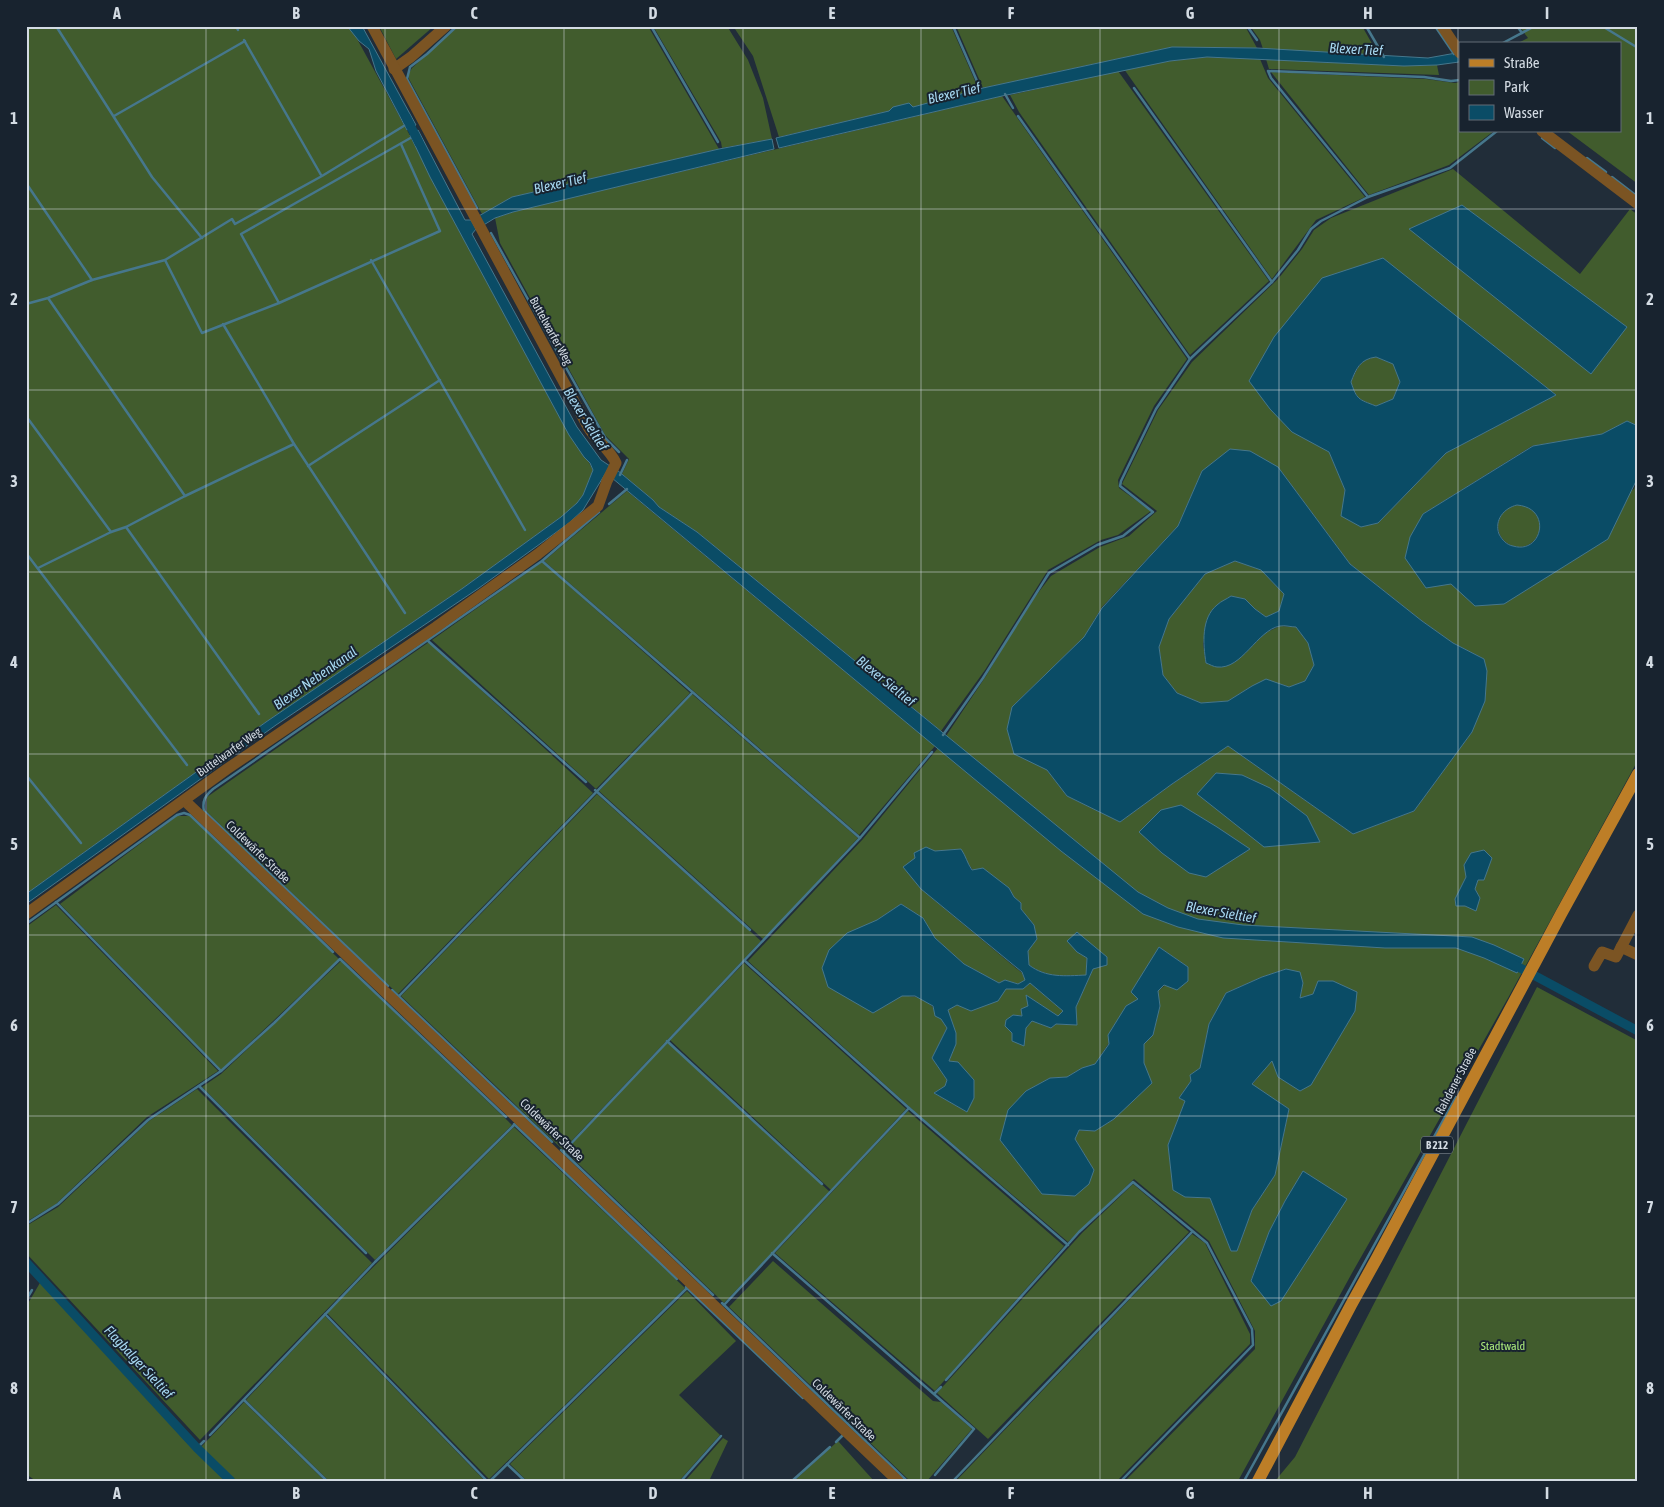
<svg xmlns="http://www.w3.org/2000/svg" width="1664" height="1507" viewBox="0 0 1664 1507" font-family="'Asap Condensed',sans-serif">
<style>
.green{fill:#415c2d;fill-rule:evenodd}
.water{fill:#0a4c66;stroke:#46778c;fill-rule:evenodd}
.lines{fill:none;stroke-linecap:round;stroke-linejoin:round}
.stream{stroke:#46778c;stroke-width:2.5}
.canal{stroke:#0a4c66;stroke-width:9}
.minor{stroke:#7b5423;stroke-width:11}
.major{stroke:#bd7e27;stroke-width:12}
.grid{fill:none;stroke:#d3dbe3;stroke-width:1;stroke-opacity:0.55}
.labels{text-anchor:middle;stroke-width:4;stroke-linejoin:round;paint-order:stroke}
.shield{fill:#18232f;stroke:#9ba4ad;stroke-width:1}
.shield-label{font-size:11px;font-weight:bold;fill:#d3dbe3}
.street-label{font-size:12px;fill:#d3dbe3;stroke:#18232f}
.park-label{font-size:12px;fill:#a9e77a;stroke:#18232f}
.water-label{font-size:14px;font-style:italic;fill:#a6d7f0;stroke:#18232f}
.neatline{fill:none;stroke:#d3dbe3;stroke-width:2}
.grid-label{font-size:16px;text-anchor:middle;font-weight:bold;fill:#d3dbe3}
</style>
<rect width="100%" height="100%" fill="#212d39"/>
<g class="green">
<polygon points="26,26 350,26 593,470 583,495 577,503 561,517 463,588 266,722 26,894"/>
<polygon points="379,26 434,26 396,59"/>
<polygon points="458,26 648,26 719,149 512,197 482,214 409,79 409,73 412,68"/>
<polygon points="653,26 727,26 748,60 763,98 772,139 722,148 721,142"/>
<polygon points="733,26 951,26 979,90 913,107 893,107 889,111 779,137 753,56"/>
<polygon points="956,26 1245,26 1257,48 1172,47 983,88"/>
<polygon points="1250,26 1362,26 1379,56 1263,49 1260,40"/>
<polygon points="1519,26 1638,26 1638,184 1567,131 1620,131 1620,44 1516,44 1528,38"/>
<polygon points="1207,57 1260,59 1268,78 1365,197 1316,220 1272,279 1124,69 1170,61"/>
<polygon points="1266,59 1404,66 1437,65 1439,75 1269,69"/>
<polygon points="1118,71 1269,281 1190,355 1019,112 1010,95"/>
<polygon points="1271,72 1426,79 1455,83 1460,82 1460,131 1494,131 1449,165 1369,195"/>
<polygon points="1002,96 1187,359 1154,406 1118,480 1119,488 1151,511 1118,535 1101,540 1048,570 985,670 941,731 697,532 659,507 653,500 622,474 629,459 605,435 500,243 495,218 513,212 590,193"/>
<path d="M1453,169l127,105 50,-65 8,6v211l-11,-5 -25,13 -70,12 -109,68 28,70 12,10 171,-105 4,-12v283l-130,238 -156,275 -114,208h-113l130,-132v-18l-46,-90 -75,-62 -66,63 -146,-124 -174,-157 115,-122 75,-91 48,-72 42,-70 23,-30 49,-29 29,-11 28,-25 -35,-27 36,-74 34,-48 86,-83 24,-30 12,-19 17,-12zM1382,259l174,136 -110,58 -68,70 -17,4 -19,-11 3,-26 -16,-38zM1278,467l72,97 72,57 31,22 31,16 -12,73 -58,79 -61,23 -125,-88 -56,38 -52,38 -53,-26 -20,-26 -35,-63 72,-70 18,-30 76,-81 24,-55zM961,849l5,12 7,9 36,18 5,9 7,6v6l13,16 3,14 -9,12 1,14c18,13 36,11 57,10l1,-17 -10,-6 29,13 -13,4 -17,38v18l-20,-1 -5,4 -19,-7 -6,7 -16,-10 3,-3 10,1 6,-10 -2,-10 31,20 5,-5 -33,-28 -7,6 -17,-1 -49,17 -9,5c7,26 12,24 1,52l18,50 -33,-19 11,-7 2,-6 -15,-22 15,-30c-13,-20 -18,-33 -45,-32l-25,-76 24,-16 22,14 12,20 29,26 35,19 6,-3 14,4 6,-4 -3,-7 -101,-84 -17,-22c16,-14 36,-16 57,-18zM1466,877l12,3 -3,9 5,9 -5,12 -10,-4 -10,-7zM1159,947l29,20 -30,24 2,15 -7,29 -9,9v19l-30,56 -19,12 -16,-1 -4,9 19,31 -68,-79 24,-13 17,-1 15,-9 13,-4 43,-65zM1286,969l17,14 -3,15 13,-4 42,17 -45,74 -38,-25 -20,25 37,24 -14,66 -23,35 -15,41h-6l-21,-53 -25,-1 -17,-52 17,-44 -6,-3 12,-17 -1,-6 10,-7 9,-44 17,-31 36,-16zM1303,1172l-32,134 -20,-26 18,-48 16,-31z"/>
<path d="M1376,357l17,7 7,17 -7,18 -17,7c-18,-7 -19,-6 -25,-24 6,-13 9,-23 25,-25z"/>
<polygon points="627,491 935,746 859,835 544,561"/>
<circle cx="1519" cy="526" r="21"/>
<polygon points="1235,561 1261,570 1284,594 1279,611 1266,617 1255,609 1245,599 1231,596 1207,620 1203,644 1206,663 1244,654 1265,633 1280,626 1296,627 1308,643 1314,665 1305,681 1289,687 1281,684 1252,686 1228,701 1201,703 1177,693 1163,675 1159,647 1169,619 1205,574"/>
<polygon points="542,562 690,693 596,789 432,640"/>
<polygon points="429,642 593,793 398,994 207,812 207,797"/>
<polygon points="692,694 858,838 764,940 599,791"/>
<polygon points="597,794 761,941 563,1150 401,996"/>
<polygon points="177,816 190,816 339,959 221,1070 60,904"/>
<polygon points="56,905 218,1071 147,1117 56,1204 26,1222 26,927"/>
<polygon points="341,961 512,1125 375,1260 202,1087 221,1074"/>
<polygon points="744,963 906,1109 831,1190 670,1040"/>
<polygon points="1537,987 1638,1041 1638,1481 1275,1481 1295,1457"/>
<polygon points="667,1042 830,1192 724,1303 565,1151"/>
<polygon points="197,1089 372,1263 200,1440 26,1253 26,1226 58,1207 149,1121"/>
<polygon points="908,1111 1064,1246 935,1391 775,1253"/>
<polygon points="514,1127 685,1288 489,1479 327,1313"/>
<polygon points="1133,1184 1189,1232 988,1439 937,1393 1082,1233"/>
<polygon points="1192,1234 1205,1243 1250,1334 1250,1344 1117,1481 956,1481"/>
<polygon points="773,1261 933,1401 941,1402 972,1429 927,1481 910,1481 729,1307"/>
<polygon points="41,1281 186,1442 226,1481 36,1481 26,1474 26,1307"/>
<polygon points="687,1291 736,1341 679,1395 720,1435 679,1481 527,1481 510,1464"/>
<polygon points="325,1316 485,1481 329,1481 246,1400"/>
<polygon points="244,1402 325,1481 236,1481 201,1447"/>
<polygon points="723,1438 728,1441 709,1481 685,1481"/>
<polygon points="838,1441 874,1481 794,1481"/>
</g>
<g class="water">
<polygon points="347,26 362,26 416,125 407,130 376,71 369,49 359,41"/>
<polygon points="1172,47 1257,48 1428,58 1456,53 1460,58 1459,62 1437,65 1404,66 1207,57 1170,61 1002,96 779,148 776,138 889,111 893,107 909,103 913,107 983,88"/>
<polygon points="418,130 465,220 471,220 476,229 472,234 577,427 601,460 610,466 583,510 569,523 479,588 276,725 26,904 26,894 266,722 463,588 561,517 577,503 583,495 593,470 590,463 584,457 569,435 430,177 410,135"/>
<polygon points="772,139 774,149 513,212 495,218 482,226 477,217 512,197 719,149"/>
<polygon points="1462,205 1627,327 1591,374 1409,229"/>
<path d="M1383,258l173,137 -110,58 -68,70 -17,4 -20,-11 4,-26 -16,-38 -37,-20 -22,-23 -21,-28 25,-44 48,-59zM1376,357l17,7 7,18 -7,17 -17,7c-18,-7 -19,-6 -25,-24 5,-13 9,-23 25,-25z"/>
<path d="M1627,421l11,5v51l-30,62 -104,65 -29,2 -24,-22 -25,4 -21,-30 5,-21 13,-23 110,-68 69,-12zM1517,505c36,3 25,50 -4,41 -6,-1 -11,-6 -14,-12 -5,-14 5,-26 18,-29z"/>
<path d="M1230,449l20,2 28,16 72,97 72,57 31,22 31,16 3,12 -2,30 -13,31 -58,79 -61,23 -125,-88 -56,38 -52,38 -53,-26 -20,-26 -33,-16 -7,-25 5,-22 72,-70 18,-29 76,-82 24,-55zM1235,561l26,9 23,24 -5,17 -13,6 -11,-8 -10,-10 -14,-3c-4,3 -10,5 -14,9 -16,13 -14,39 -11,58 3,1 8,4 11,4 25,3 40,-37 63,-41 5,-1 11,1 16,1l12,16 6,22 -9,16 -16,6 -23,-8 -14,7 -24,15 -27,2 -24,-10 -14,-18 -4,-28 10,-28 36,-45z"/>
<polygon points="617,470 653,500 659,507 697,532 1138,892 1168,908 1198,919 1243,925 1472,937 1494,945 1524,959 1517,973 1484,958 1456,948 1385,948 1223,938 1178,927 1143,914 1061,851 612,478"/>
<polygon points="1216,773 1242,775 1270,788 1307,816 1320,842 1264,847 1197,794"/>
<polygon points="1181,805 1217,827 1250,849 1206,877 1189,873 1162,853 1139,832 1161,810"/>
<path d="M926,847l9,4 26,-2c5,7 6,14 11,21l11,-2 26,20 5,9 7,6v6l13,16 3,14 -9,12 1,14c17,13 36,11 57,10l1,-17 -10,-6 -10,-11 10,-9 30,25v8l-14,4 -17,38 1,18 -21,-1 -5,4 -19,-7 -6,7 -2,18 -12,-5v-8l-7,-7 1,-6 7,-5 9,1 -1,-7 7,-3 -2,-11 32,21 5,-5 -33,-28 -7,6h-17l-8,12 -27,10 -14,-6 -9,5 8,23v11l-7,17 9,1 16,18v18l-7,14 -33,-19 11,-7 2,-6 -15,-22 15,-30 -6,-9 -6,-3 -2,-10 -18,-10h-13l-29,17 -45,-26 -6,-19 7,-18 18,-17 30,-13 24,-16 22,14 12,20 29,26 35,19 6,-3 13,4 7,-4 -3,-8 -101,-83 -18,-22 12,-9 -1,-5z"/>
<polygon points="1484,850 1492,858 1484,880 1478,880 1475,889 1480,898 1476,911 1465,906 1456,906 1455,899 1466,877 1464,865 1471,853"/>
<polygon points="1159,947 1188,967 1188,981 1177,990 1164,985 1158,991 1160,1006 1153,1035 1144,1044 1144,1063 1152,1083 1114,1119 1095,1131 1079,1130 1075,1139 1094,1170 1089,1184 1075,1196 1042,1194 1000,1140 1008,1110 1026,1091 1050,1078 1067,1077 1082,1068 1095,1064 1109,1044 1108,1035 1126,1006 1138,999 1131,992"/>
<polygon points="1286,969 1300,972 1303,983 1300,998 1313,994 1318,981 1333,981 1357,992 1355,1011 1311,1085 1300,1091 1278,1077 1272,1061 1252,1084 1289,1109 1275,1175 1252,1210 1237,1251 1231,1251 1210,1198 1185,1197 1173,1190 1168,1145 1185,1101 1179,1098 1191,1081 1190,1075 1200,1068 1209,1024 1226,993 1262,977"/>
<polygon points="1303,1171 1347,1199 1281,1301 1271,1306 1251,1281 1269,1232 1285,1201"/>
</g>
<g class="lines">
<g class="stream">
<polyline points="56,26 152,177 202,238"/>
<polyline points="236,26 238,30"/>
<polyline points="457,26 427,54 410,67 407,79 477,208"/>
<polyline points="651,26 718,142"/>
<polyline points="953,26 977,81"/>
<polyline points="1247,26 1257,40"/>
<polyline points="1366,26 1384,57"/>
<polyline points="1435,26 1454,54"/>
<polyline points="1517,26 1522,33"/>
<polyline points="1602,26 1638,48"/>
<polyline points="244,40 321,175"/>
<polyline points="1501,44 1535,26"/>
<polyline points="1134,88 1272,282"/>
<polyline points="1005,94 1013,108"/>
<polyline points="114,116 245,41"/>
<polyline points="1018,116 1190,359"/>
<polyline points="1542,138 1555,148"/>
<polyline points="1587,158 1606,172"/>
<polyline points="1612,177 1638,197"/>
<polyline points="26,183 92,280"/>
<polyline points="1368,197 1271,78 1268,71 1424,77 1451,81 1460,80"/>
<polyline points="491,233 598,425 606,439 619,452"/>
<polyline points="165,260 202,333 279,303 440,231 401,144"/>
<polyline points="371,260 525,530"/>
<polyline points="48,298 185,496"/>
<polyline points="279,303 241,234 414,136"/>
<polyline points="26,304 48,298 92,280 165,260 232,219 235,224 322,176 407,124"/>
<polyline points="223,324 294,444 405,613"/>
<polyline points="26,416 111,532"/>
<polyline points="308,466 440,380"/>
<polyline points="620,475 627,460"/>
<polyline points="609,504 627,489"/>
<polyline points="126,527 259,714"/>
<polyline points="26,553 187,765"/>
<polyline points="542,561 860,838"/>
<polyline points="38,568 111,532 126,527 185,496 294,444"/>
<polyline points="428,641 586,782"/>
<polyline points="943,735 983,678 1049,573 1097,545 1123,536 1153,512 1120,486 1121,481 1156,409 1190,359 1272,282 1298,250 1311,229 1321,221 1368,197 1450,168 1497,131"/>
<polyline points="26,775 81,843"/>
<polyline points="595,790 750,930"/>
<polyline points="56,902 221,1071"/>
<polyline points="26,924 177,815 184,813 190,815 333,952"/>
<polyline points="340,959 506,1117"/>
<polyline points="745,961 909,1108 1068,1245"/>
<path d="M388,986l-184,-175c-2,-10 1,-15 9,-22l329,-228 57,-49"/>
<polyline points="392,990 552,1142"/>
<polyline points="399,996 692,693"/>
<polyline points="667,1041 822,1184"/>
<polyline points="199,1086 366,1253"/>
<polyline points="514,1124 677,1279"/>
<polyline points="561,1150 713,1295"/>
<polyline points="563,1152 860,838 932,752"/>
<polyline points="26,1224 58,1204 148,1120 221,1071 274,1023 340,959"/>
<polyline points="772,1253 974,1429 935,1475"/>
<polyline points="686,1287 803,1398"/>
<polyline points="26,1300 32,1290"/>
<polyline points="722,1303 907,1481"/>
<polyline points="724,1305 909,1108"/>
<polyline points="325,1314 487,1481"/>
<polyline points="946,1380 1079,1232 1133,1182 1207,1243 1252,1329 1253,1345 1121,1481"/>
<polyline points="935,1393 941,1387"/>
<polyline points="244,1400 327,1481"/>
<polyline points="210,1435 375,1262 514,1125"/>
<polyline points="836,1442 843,1435"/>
<polyline points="197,1448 204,1441"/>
<polyline points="507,1464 525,1481"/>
<polyline points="26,1479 29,1481"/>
<polyline points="490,1481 687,1288"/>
<polyline points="681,1481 721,1436"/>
<polyline points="792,1481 830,1447"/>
<polyline points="953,1481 1192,1232"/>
<polyline points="1244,1481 1456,1097"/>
</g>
<g class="canal">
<polyline points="406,117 419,143"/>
<polyline points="1511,963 1638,1031"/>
<polyline points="26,1262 197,1448 231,1481"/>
</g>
<g class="minor">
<polyline points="1442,26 1460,53"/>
<polyline points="394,69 411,57 446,26"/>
<polyline points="1542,131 1638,204"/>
<polyline points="185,801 898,1481"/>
<path d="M26,914l201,-145 209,-142 102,-73 60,-48 9,-25 9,-18c-6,-14 -21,-23 -28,-36l-216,-401"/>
<polyline points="1621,947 1638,955"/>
<polyline points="1594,966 1602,952 1616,957 1638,915"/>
</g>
<polyline class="major" points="1258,1481 1351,1305 1377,1258 1561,914 1638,774"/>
</g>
<path class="grid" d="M206,26v1455M385,26v1455M564,26v1455M743,26v1455M921,26v1455M1100,26v1455M1279,26v1455M1458,26v1455M26,209h1612M26,390h1612M26,572h1612M26,754h1612M26,935h1612M26,1116h1612M26,1298h1612"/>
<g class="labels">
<rect class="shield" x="1421" y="1136.5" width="32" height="17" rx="4"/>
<g class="shield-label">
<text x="1437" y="1149">B 212</text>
</g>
<g class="street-label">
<text transform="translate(551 331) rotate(61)" y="4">Buttelwarfer Weg</text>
<text transform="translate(229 752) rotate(-35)" y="4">Buttelwarfer Weg</text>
<text transform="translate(258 852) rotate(44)" y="4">Coldewärfer Straße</text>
<text transform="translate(1456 1081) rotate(-62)" y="4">Rahdener Straße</text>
<text transform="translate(552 1130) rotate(44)" y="4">Coldewärfer Straße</text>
<text transform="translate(844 1410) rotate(44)" y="4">Coldewärfer Straße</text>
</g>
<g class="park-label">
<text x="1503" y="1350">Stadtwald</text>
</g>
<g class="water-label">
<text transform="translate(1356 49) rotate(3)" y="5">Blexer Tief</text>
<text transform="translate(954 93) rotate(-13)" y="5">Blexer Tief</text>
<text transform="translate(560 183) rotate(-13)" y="5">Blexer Tief</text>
<text transform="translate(586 419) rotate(58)" y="5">Blexer Sieltief</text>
<text transform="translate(315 678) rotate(-35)" y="5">Blexer Nebenkanal</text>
<text transform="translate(886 681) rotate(39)" y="5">Blexer Sieltief</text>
<text transform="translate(1221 912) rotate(10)" y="5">Blexer Sieltief</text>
<text transform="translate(139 1362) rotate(47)" y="5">Flagbalger Sieltief</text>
</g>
</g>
<rect width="1664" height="1507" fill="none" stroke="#18232f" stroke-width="55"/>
<rect x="1459" y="42" width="162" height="90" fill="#18232f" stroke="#636d77"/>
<rect x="1469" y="59" width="25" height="8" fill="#bd7e27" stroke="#636d77"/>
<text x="1504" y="68" font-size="15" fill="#d3dbe3">Straße</text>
<rect x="1469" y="80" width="25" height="15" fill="#415c2d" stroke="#636d77"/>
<text x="1504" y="92" font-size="15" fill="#d3dbe3">Park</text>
<rect x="1469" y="105" width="25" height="15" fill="#0a4c66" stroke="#636d77"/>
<text x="1504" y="118" font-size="15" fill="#d3dbe3">Wasser</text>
<rect x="28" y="28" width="1608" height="1452" class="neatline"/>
<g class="grid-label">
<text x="117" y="19">A</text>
<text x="296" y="19">B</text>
<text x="474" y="19">C</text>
<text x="653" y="19">D</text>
<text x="832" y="19">E</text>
<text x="1011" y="19">F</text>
<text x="1190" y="19">G</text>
<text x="1368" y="19">H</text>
<text x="1547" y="19">I</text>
<text x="14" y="124">1</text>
<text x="1650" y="124">1</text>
<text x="14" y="305">2</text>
<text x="1650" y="305">2</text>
<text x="14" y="487">3</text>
<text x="1650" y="487">3</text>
<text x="14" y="668">4</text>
<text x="1650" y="668">4</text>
<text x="14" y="850">5</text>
<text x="1650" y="850">5</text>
<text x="14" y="1031">6</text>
<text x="1650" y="1031">6</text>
<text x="14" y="1213">7</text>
<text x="1650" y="1213">7</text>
<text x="14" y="1394">8</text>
<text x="1650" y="1394">8</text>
<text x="117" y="1499">A</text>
<text x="296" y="1499">B</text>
<text x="474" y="1499">C</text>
<text x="653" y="1499">D</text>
<text x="832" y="1499">E</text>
<text x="1011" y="1499">F</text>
<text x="1190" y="1499">G</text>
<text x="1368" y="1499">H</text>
<text x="1547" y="1499">I</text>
</g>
</svg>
